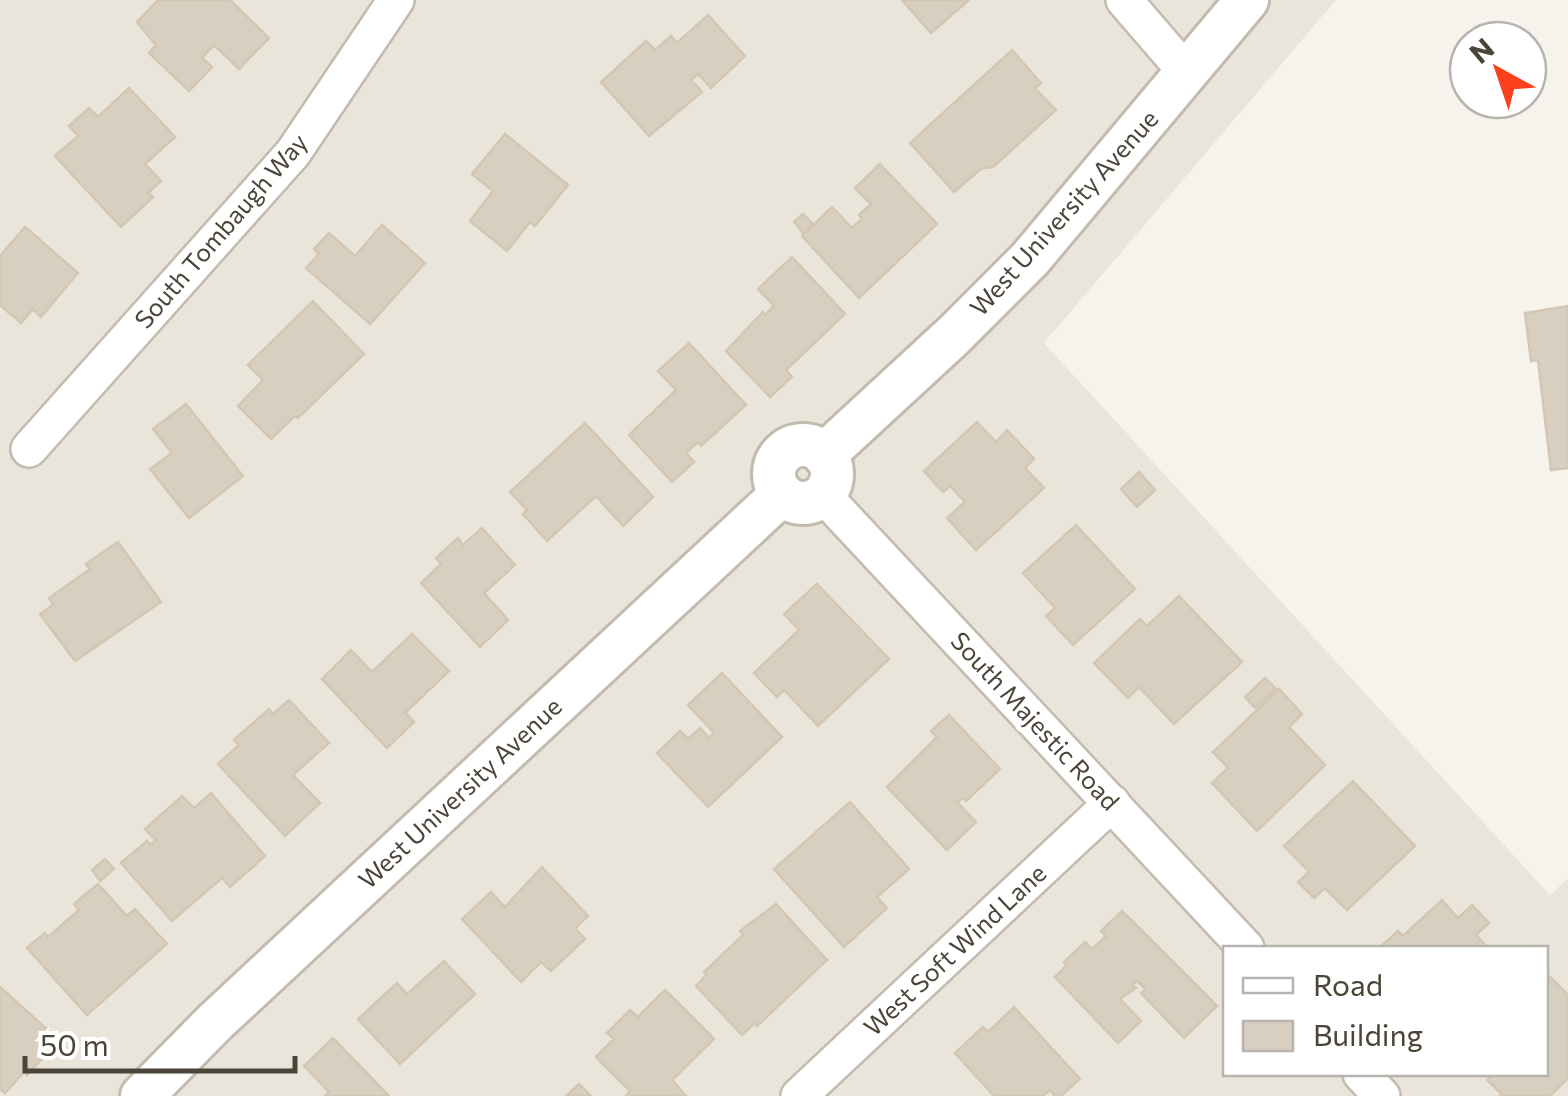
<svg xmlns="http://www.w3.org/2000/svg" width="1568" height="1096" viewBox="0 0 1568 1096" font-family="Commissioner,sans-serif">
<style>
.residential{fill:#eae5da;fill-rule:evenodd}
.building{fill:#d8cfc1;stroke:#d3c7b4;stroke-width:2.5}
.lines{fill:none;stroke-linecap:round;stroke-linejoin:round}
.minor-casing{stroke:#c2bbae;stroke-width:40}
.tertiary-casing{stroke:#c2bbae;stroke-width:48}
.minor{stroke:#fff;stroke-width:35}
.tertiary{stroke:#fff;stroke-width:42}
.labels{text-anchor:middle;stroke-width:10;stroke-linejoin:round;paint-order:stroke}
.street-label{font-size:25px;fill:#4b4439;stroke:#fff}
</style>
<rect width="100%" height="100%" fill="#f6f3ec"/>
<path class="residential" d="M0,0h1336l-292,343 506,552 18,-17v218h-1568zM1226,948h320v126h-320z"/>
<g class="building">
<polygon points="158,0 230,0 269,38 239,69 214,45 202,58 212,67 189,91 149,53 156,45 137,22"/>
<polygon points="902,0 969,0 931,33"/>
<polygon points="708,15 745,56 711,88 698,74 691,80 702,92 649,136 601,82 646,41 655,50 671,36 677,43"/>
<polygon points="1012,50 1041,83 1035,88 1056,110 993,167 982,168 954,192 910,143"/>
<polygon points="129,88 175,137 145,164 161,181 148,193 153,197 121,227 55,156 78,136 69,126 89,108 98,117"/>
<polygon points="505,134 568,185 535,226 530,222 507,251 470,221 493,191 472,174"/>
<polygon points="880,164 937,224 859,298 802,236 832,207 852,228 862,219 859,215 871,204 855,188"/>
<polygon points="803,214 813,224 803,233 794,222"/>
<polygon points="382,225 425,263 370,324 306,268 319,254 314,249 329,233 355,256"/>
<polygon points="25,227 78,273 41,317 33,309 21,323 0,305 0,256"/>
<polygon points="792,257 845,314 786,370 792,377 770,397 726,351 763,312 765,315 774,306 758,289"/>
<polygon points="313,301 364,354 298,418 295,416 271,439 238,406 263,380 248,365"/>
<polygon points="1568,306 1568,468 1551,470 1538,360 1531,361 1525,313"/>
<polygon points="689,343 746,405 701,446 698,442 686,453 694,462 672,482 629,435 676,390 658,371"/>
<polygon points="186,404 243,476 189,518 150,469 172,453 153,429"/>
<polygon points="977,422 996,442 1007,430 1034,459 1025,468 1044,488 976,550 947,518 965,502 950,486 943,492 924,471"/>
<polygon points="585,423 653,497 623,526 596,496 547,541 523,514 527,510 510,492"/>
<polygon points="1139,472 1155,490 1137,507 1121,489"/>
<polygon points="1076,525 1135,589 1073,645 1046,616 1055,608 1023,573"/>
<polygon points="482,528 515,565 484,593 508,620 480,647 421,583 441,564 436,558 458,538 463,545"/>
<polygon points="118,542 161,602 75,661 40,614 53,605 49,598 90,569 86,564"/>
<polygon points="817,584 889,659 818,726 784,690 777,697 754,673 799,630 784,614"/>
<polygon points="1179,596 1242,662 1174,724 1139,687 1128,698 1094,663 1140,619 1147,626"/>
<polygon points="412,634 449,671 405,713 414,722 387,748 322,679 351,650 372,672"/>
<polygon points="722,673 782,737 708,807 657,753 680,731 688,739 700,728 709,738 714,733 688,705"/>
<polygon points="1265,678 1276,689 1255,708 1245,697"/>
<polygon points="1279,689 1302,714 1289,727 1325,765 1257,831 1212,783 1228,768 1213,752"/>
<polygon points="289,700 329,743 293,775 320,803 285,836 218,764 239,745 234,740 269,709 273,714"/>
<polygon points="949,715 1000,769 966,801 963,798 957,802 976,822 947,850 887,787 937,737 931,731"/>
<polygon points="1353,781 1415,846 1347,910 1325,888 1314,898 1298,882 1309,872 1284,846"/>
<polygon points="211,793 265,856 230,887 222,878 172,921 121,863 147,841 150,845 156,840 145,829 182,796 194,808"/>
<polygon points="850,802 909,869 877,897 887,908 844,947 774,869"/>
<polygon points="105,859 114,869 100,881 92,870"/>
<polygon points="542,867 588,916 575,928 585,939 551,971 541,962 521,982 462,919 491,892 505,907"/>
<polygon points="98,884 127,916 135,909 167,944 87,1015 27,948 45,933 48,937 79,910 74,904"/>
<polygon points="1442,900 1458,918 1472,905 1489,923 1476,935 1488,948 1379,948 1398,931 1403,936"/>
<polygon points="776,904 827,960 757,1026 754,1024 742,1035 696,986 707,974 704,972 743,935 740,931"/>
<polygon points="1122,911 1217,1006 1184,1038 1141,993 1146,989 1137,981 1132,985 1136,988 1120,999 1141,1021 1118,1043 1055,977 1067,965 1064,962 1085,942 1092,949 1106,936 1101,931"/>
<polygon points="444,961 475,994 400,1064 358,1019 397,983 407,994"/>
<polygon points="1548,975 1568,995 1568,1078 1550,1096 1500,1096 1502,1094 1487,1080 1494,1074 1546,1074"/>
<polygon points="0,987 59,1040 27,1075 24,1072 5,1093 0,1089"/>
<polygon points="665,990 714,1039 672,1080 686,1096 626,1096 630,1091 596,1057 614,1039 607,1033 630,1010 638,1017"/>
<polygon points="1014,1007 1080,1079 1061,1096 1055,1096 1050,1090 1043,1096 994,1096 955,1053 983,1027 988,1032"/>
<polygon points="333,1038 389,1096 325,1096 329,1092 304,1066"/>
<polygon points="579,1084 591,1096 566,1096"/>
</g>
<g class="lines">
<g class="minor-casing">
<g id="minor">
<polyline points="1124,0 1187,73"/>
<polyline points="29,449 293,153 396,0"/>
<polyline points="823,495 1246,948"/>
<polyline points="1361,1074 1382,1096"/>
<polyline points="799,1096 1112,803"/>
</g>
</g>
<g class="tertiary-casing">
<g id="tertiary">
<circle cx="803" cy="474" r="29"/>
<polyline points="824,455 954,335 1030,259 1247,0"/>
<polyline points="142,1096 215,1022 782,494"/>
</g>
</g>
<use href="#minor" class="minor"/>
<use href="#tertiary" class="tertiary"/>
</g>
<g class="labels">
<g class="street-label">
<text transform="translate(1064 213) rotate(-48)" y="9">West University Avenue</text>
<text transform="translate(221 231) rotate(-49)" y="9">South Tombaugh Way</text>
<text transform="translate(1035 721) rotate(47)" y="9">South Majestic Road</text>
<text transform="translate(460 793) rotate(-43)" y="9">West University Avenue</text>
<text transform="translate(955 950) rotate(-43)" y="9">West Soft Wind Lane</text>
</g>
</g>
<rect x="1223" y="946" width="325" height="130" fill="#ffffff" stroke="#b7b4b0" stroke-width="2.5"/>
<rect x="1243" y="978" width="50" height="15" fill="#ffffff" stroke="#b7b4b0" stroke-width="2.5"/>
<text x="1313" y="996" font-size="30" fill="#4b4439">Road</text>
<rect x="1243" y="1021" width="50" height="30" fill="#d8cfc1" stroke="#b7b4b0" stroke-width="2.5"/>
<text x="1313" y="1046" font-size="30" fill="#4b4439">Building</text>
<g transform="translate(1498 70) rotate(320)"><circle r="48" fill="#ffffff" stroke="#b7b4b0" stroke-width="2.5"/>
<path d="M0-8L18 38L0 25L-18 38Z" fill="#fc3f1d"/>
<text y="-15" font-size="28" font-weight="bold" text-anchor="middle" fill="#4b4439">N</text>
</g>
<path d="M25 1056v15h270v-15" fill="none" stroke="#4b4439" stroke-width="5"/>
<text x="40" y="1056" font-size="30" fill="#4b4439" stroke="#ffffff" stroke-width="8" paint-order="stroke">50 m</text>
</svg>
